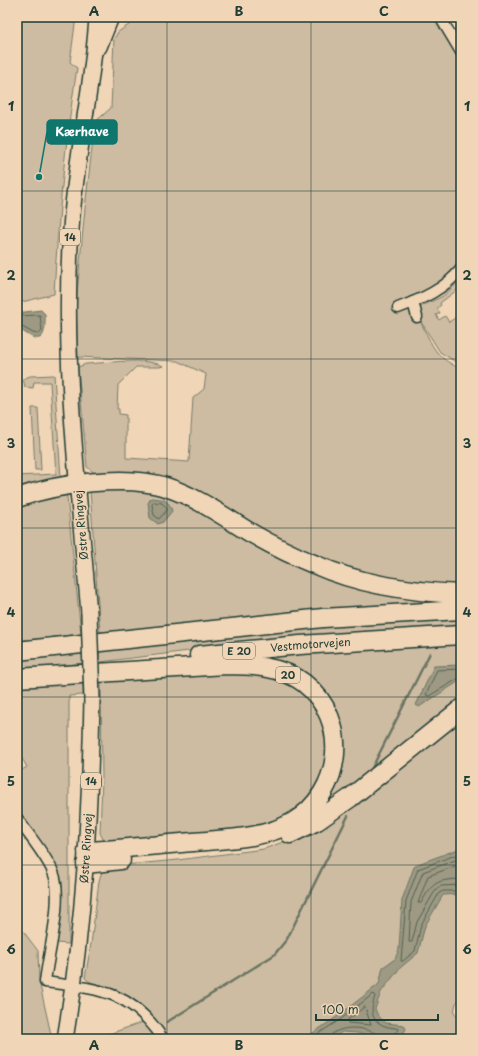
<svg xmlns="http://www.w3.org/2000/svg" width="478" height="1056" viewBox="0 0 478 1056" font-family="'Playpen Sans',sans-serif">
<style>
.green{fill:#cebca2;stroke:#767c6b}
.water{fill:#9d9983;stroke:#6b7463}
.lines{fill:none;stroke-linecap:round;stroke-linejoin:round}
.shore{stroke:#516254;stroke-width:1}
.stream{stroke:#6b7463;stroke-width:2.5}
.minor-casing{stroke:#1f3d34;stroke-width:13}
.primary-casing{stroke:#1f3d34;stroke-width:18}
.motorway-casing{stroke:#1f3d34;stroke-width:21}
.minor{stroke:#f0d5b7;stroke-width:10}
.primary{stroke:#f0d5b7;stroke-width:15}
.motorway{stroke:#f0d5b7;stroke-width:18}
.primary-bridge-casing{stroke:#1f3d34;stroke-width:18;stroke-linecap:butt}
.primary-bridge{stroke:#f0d5b7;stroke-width:15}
.grid{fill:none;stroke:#1f3d34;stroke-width:1;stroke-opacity:0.55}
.labels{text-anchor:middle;stroke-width:3;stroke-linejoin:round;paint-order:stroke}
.shield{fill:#f0d5b7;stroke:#5e6b5b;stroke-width:1}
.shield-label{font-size:10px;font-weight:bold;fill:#1f3d34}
.street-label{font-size:11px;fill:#1f3d34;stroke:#f0d5b7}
.leader{fill:none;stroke:#0f766e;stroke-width:1.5}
.callout-dot{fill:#0f766e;stroke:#f0d5b7;stroke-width:1.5}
.callout{fill:#0f766e;stroke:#0f766e;stroke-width:1.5}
.callout-label{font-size:12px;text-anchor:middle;font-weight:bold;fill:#fff}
.neatline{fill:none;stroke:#1f3d34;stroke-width:1.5}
.grid-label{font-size:13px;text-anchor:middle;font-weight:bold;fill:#1f3d34}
</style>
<rect width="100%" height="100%" fill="#f0d5b7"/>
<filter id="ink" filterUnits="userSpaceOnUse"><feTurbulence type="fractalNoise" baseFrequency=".025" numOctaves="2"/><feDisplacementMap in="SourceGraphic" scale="8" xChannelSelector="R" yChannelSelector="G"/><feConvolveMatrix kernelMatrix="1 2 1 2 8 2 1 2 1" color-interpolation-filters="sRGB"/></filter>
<g filter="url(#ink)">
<g class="green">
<path d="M17,17h59l-6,45 7,6c-12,75 -19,150 -23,226l-32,8h-5z"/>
<path d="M141,17h294l26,44v199c-15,19 -35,32 -53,49 15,9 18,29 28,42 6,8 16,14 25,18v218l-83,-9 -64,-20 -84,-45 -133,-38 -10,-8 -9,-100 8,-3c21,-1 59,-7 77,2l-3,1h-24l-18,18 -1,24h2v5l7,1v43l63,4 4,-64 11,-9 2,-15 -29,-13 -99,-4 -2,-53 9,-96 10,-86 16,-14 3,-69 4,-7z"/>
<polygon points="459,282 461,283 461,287 440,303 441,305 437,308 440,313 436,315 439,320 445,316 449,322 461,314 461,365 440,352 418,317 420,307 443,296"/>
<polygon points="54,375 61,478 17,489 17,476 56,474 50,382 34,382 33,388 25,387 23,379 30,376"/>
<polygon points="32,408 38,408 41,470 35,470"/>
<polygon points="90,490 160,490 275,550 461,602 100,632"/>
<polygon points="64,492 67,497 81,634 17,641 17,501"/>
<polygon points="461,615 461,629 205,649 100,662 99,646"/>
<polygon points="461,643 461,704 338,802 297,823 340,750 308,681 213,661 354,649"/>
<polygon points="82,649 83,663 17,671 17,656"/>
<polygon points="201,672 271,674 303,689 326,723 329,760 311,799 285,819 249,829 109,843 103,839 100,833 102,780 101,679"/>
<polygon points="83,682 83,695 69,696 69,944 56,943 59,872 17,807 17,773 27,767 17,750 17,688"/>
<path d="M461,716v282l-5,5 -2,9 7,10v17h-292c-13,-24 -35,-44 -61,-52 -7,-3 -18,-3 -23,-9l6,-34 8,-63 3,-10 12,-5 64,-6 86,-11 46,-17z"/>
<polygon points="17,923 38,951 39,981 52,1039 17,1039"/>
<polygon points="143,1022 158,1039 95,1039"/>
</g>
<g class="water">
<path d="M41,310l4,4c1,28 -5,31 -28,13v-14z"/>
<path d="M151,498c11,1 18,1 21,13l-9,11 -5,2 -8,-6 -2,-15z"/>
<polygon points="461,665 461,680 419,707 416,705 434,666"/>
<polygon points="461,848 461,894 443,895 425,926 418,953 400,968 381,992 375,1009 378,1016 386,1023 404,1025 406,1029 403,1034 380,1039 357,1033 342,1032 333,1039 304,1039 338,1016 379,984 383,967 395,959 399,949 402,900 414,867 418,864"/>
</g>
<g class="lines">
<g class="shore">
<polyline points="17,316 40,315 42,331 39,334 33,333 17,324"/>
<polygon points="154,502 162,503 167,508 167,510 159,519 154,515 152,505"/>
<polyline points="461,669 437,670 426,695 429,696 461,677"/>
<polyline points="461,853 418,869 406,901 401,961 403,961 415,951 421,925 439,893 443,891 461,891"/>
<polyline points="461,858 423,872 411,902 409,942 412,942 417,922 436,889 441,886 461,885"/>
<path d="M461,864l-33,12 -10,27h3c12,-21 15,-23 40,-24"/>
<polygon points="365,1007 371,1025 348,1023 348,1020"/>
<path d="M310,1039l31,-20 32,-25 2,2c-4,13 -6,24 10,30 5,2 9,1 13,3l-1,3 -6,3 -1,4"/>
<path d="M331,1039l1,-5c13,-9 31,-7 45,0l2,5"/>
</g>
<g class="stream">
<polyline points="372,768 430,653"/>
<polyline points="167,1022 274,955 287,939 348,816"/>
</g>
<g class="minor-casing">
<g id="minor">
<polyline points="440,17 461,52"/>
<polyline points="413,302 417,317"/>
<path d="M398,308c24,-9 47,-19 63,-39"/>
<path d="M17,818c10,15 29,37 36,54 11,25 -5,82 -8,110 53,7 86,8 118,57"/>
</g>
</g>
<g class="primary-casing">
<g id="primary">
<polyline points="99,47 111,17"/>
<path d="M89,613c-11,-128 -27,-255 -18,-383 4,-72 22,-141 26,-213"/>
<path id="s1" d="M65,1039c19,-113 25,-226 27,-340"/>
</g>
</g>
<g class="motorway-casing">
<g id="motorway">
<path d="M17,498c39,-14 110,-24 149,-11 31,10 57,29 85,46 21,12 43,23 65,32 45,20 96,27 145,29"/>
<polyline points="17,651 323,618 461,610"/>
<path id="s2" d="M199,655l101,-10 161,-10"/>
<path d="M17,678l208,-13c27,0 57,1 79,18 47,37 39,109 -11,139 -29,17 -67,17 -100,20 -35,3 -71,7 -106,9"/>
<polyline points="290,834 317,821 350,798 461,709"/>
<polyline points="86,864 121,860"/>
</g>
</g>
<use href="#minor" class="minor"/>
<use href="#primary" class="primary"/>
<use href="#motorway" class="motorway"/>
<g class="primary-bridge-casing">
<polyline id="primary-bridge" points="89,613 92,699"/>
</g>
<use href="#primary-bridge" class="primary-bridge"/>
</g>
</g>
<path class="grid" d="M167,17v1022M311,17v1022M17,191h444M17,359h444M17,528h444M17,697h444M17,865h444"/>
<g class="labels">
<g class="shield">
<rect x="60" y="229" width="20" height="16" rx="3"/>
<rect x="223" y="643" width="32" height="16" rx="3"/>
<rect x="276" y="667" width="24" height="16" rx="3"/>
<rect x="81" y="773" width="20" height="16" rx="3"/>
</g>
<g class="shield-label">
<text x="70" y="241">14</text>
<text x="239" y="655">E 20</text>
<text x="288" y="679">20</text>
<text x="91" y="785">14</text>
</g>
<g class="street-label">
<text transform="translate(81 525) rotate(-95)" y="4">Østre Ringvej</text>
<text dy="4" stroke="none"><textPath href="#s2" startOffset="112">Vestmotorvejen</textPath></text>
<text dy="4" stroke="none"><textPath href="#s1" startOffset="192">Østre Ringvej</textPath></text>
</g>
</g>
<path class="leader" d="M39 177L47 132"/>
<circle class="callout-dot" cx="39" cy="177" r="4"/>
<rect class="callout" x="47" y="120" width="70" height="24" rx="4"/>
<g class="callout-label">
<text x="82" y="136">Kærhave</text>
</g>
<rect width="478" height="1056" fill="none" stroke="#f0d5b7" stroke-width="44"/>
<path d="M316 1014v6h122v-6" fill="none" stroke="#1f3d34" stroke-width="2"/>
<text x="322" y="1014" font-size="12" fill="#1f3d34" stroke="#f0d5b7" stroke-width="3" paint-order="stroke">100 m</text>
<rect x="22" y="22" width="434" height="1012" class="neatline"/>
<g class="grid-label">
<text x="94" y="16">A</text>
<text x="239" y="16">B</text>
<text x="384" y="16">C</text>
<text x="11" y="111">1</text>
<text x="467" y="111">1</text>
<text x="11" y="280">2</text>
<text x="467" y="280">2</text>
<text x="11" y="448">3</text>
<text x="467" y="448">3</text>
<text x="11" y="617">4</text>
<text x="467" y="617">4</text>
<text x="11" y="786">5</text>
<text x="467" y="786">5</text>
<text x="11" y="954">6</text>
<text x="467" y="954">6</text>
<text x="94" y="1050">A</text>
<text x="239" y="1050">B</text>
<text x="384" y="1050">C</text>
</g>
</svg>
